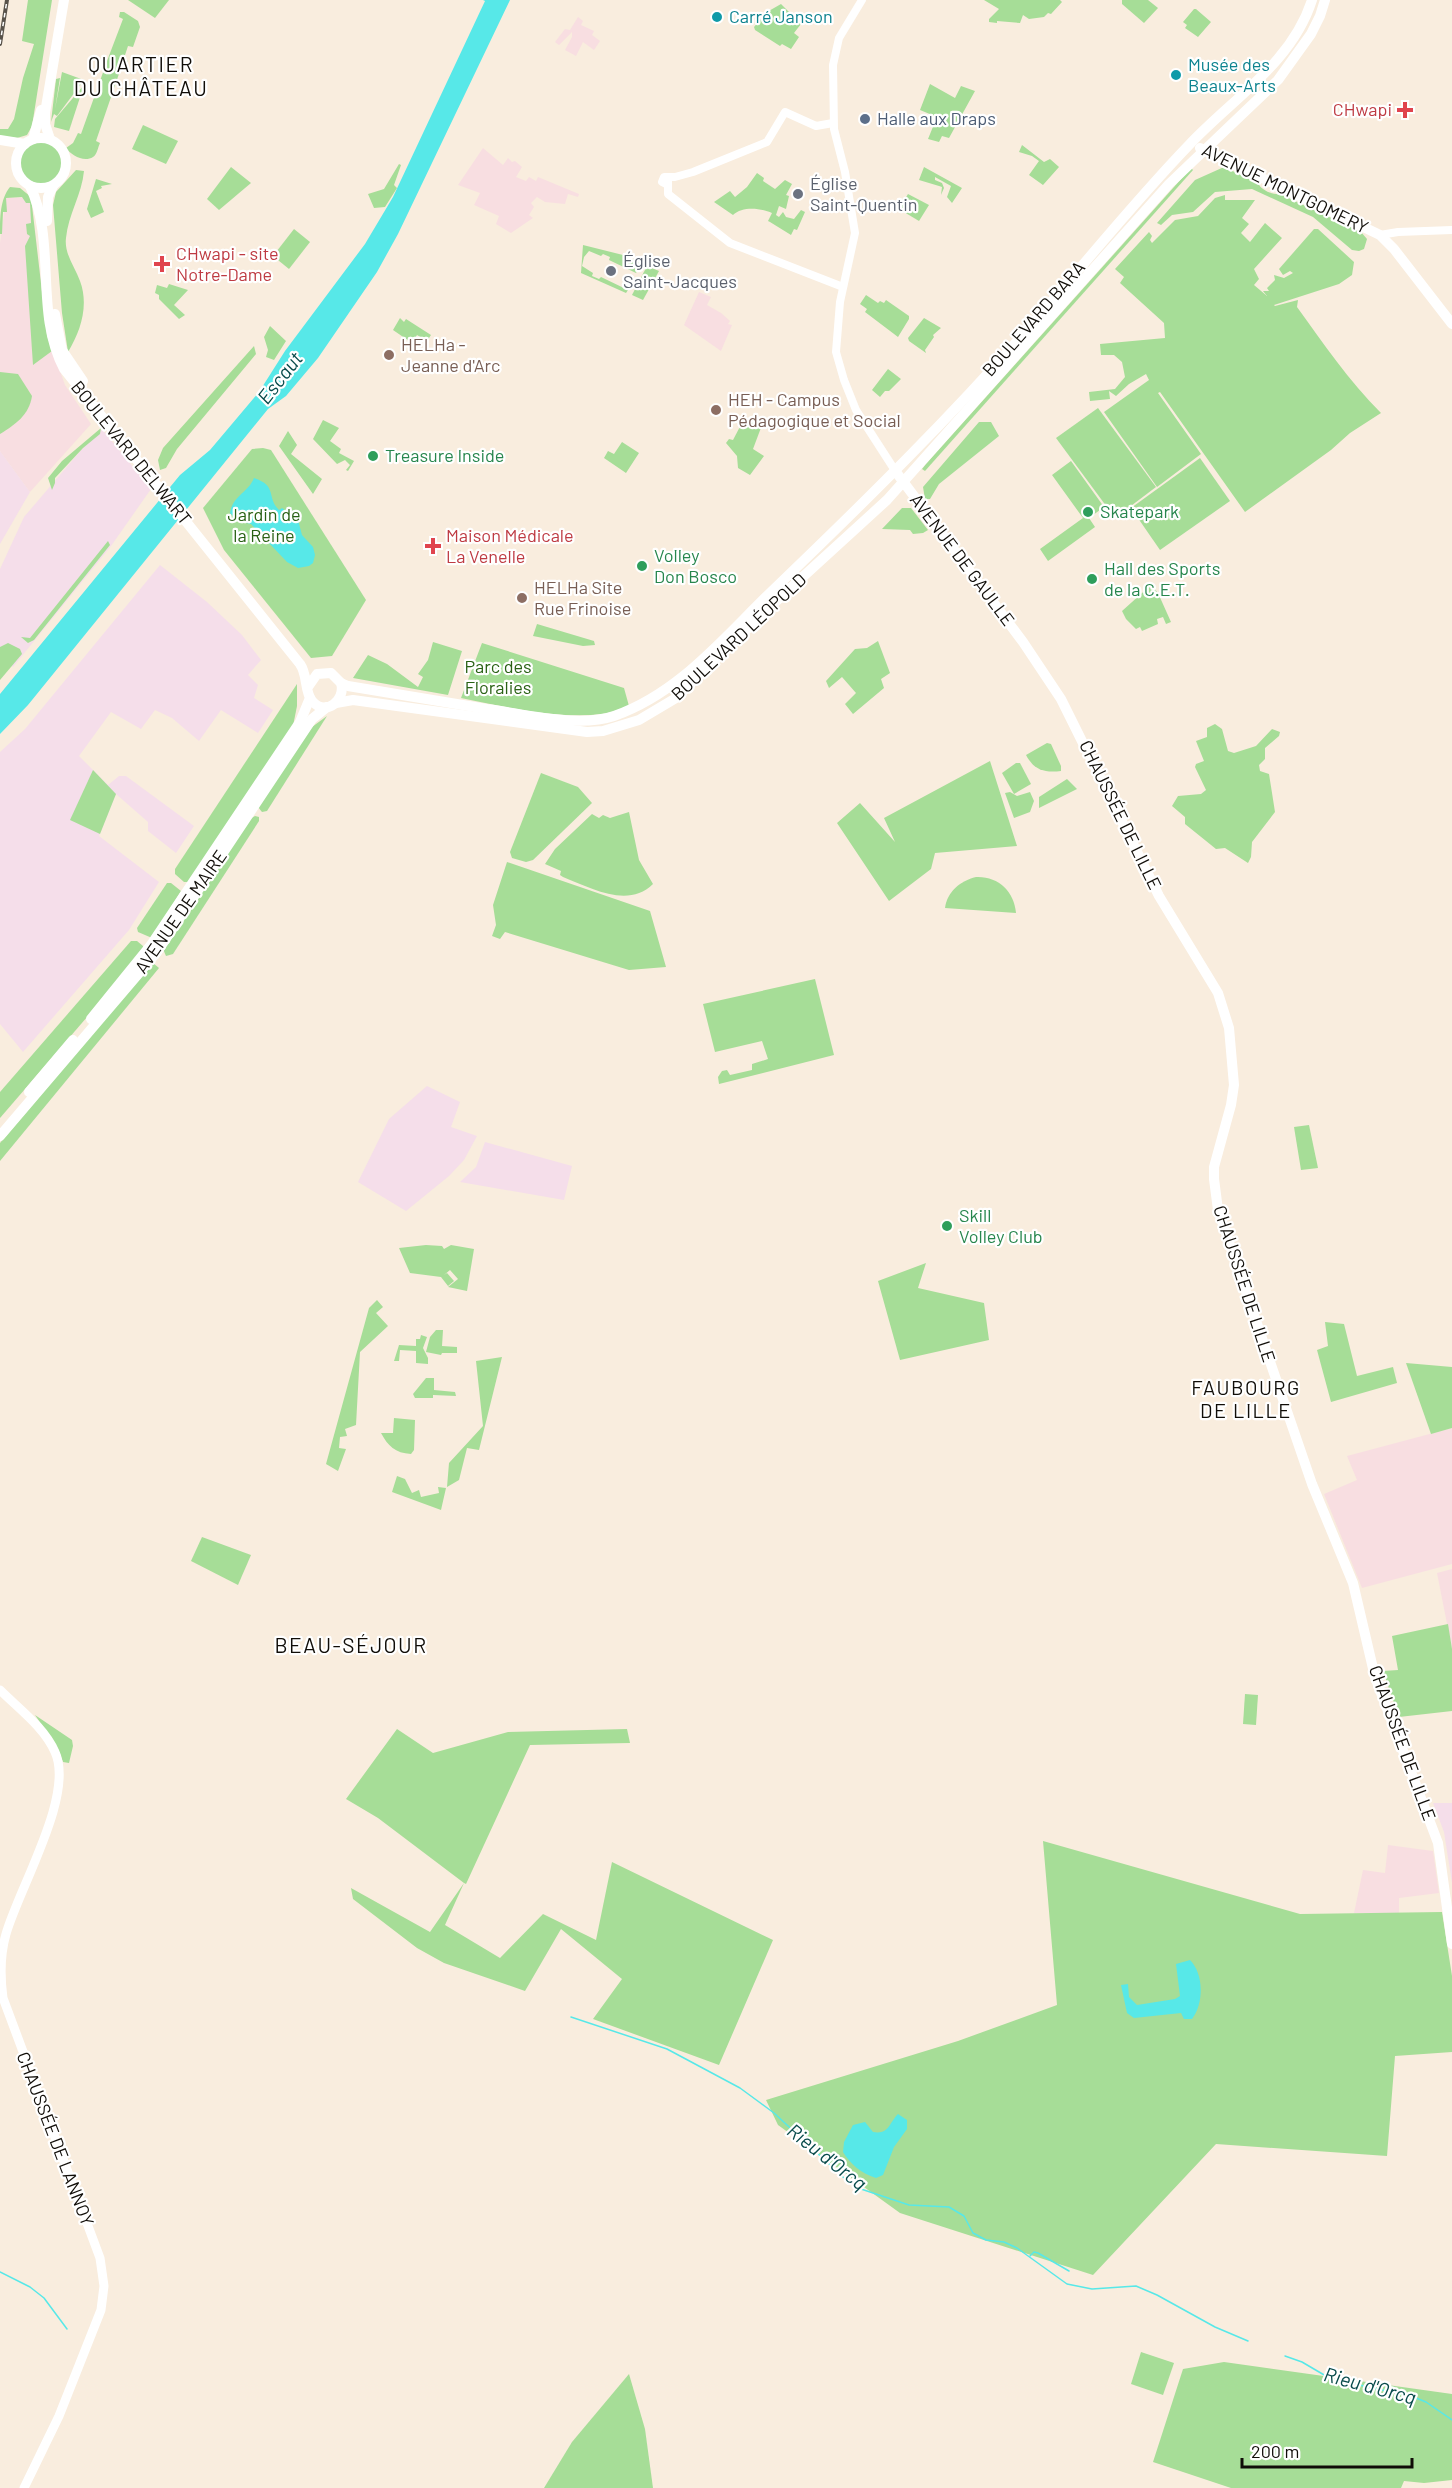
<svg xmlns="http://www.w3.org/2000/svg" width="1452" height="2488" viewBox="0 0 1452 2488" font-family="Barlow,sans-serif">
<style>
.commercial{fill:#f8dee1}
.industrial{fill:#f5deea}
.green{fill:#a6dd97}
.water{fill:#57e8e8}
.lines{fill:none;stroke-linecap:round;stroke-linejoin:round}
.stream{stroke:#57e8e8;stroke-width:1.5}
.tertiary{stroke:#fff;stroke-width:8}
.secondary{stroke:#fff;stroke-width:9}
.primary{stroke:#fff;stroke-width:10}
.rail-casing{stroke:#58524a;stroke-width:4}
.rail{stroke:#fff;stroke-width:1.5;stroke-dasharray:4.5;stroke-linecap:butt}
.culture-dot{fill:#0f9aa8;stroke:#fff;stroke-width:2}
.health-dot{fill:#e0444e;stroke:#fff;stroke-width:2}
.service-dot{fill:#5c6f8a;stroke:#fff;stroke-width:2}
.worship-dot{fill:#6b7280;stroke:#fff;stroke-width:2}
.education-dot{fill:#8d6e63;stroke:#fff;stroke-width:2}
.leisure-dot{fill:#2e9e5b;stroke:#fff;stroke-width:2}
.labels{text-anchor:middle;stroke-width:4.5;stroke-linejoin:round;paint-order:stroke}
.culture-label{font-size:18px;fill:#0d838f;stroke:#fff;text-anchor:start}
.health-label{font-size:18px;fill:#be3a42;stroke:#fff;text-anchor:start}
.service-label{font-size:18px;fill:#4e5e75;stroke:#fff;text-anchor:start}
.worship-label{font-size:18px;fill:#5b616d;stroke:#fff;text-anchor:start}
.street-label{font-size:18px;fill:#100d08;stroke:#fff}
.education-label{font-size:18px;fill:#785e54;stroke:#fff;text-anchor:start}
.leisure-label{font-size:18px;fill:#27864d;stroke:#fff;text-anchor:start}
.park-label{font-size:18px;fill:#296114;stroke:#fff}
.water-label{font-size:20px;font-style:italic;fill:#084b4b;stroke:#fff}
.neighbourhood-label{font-size:20px;letter-spacing:1.5px;fill:#100d08;stroke:#fff}
.quarter-label{font-size:21px;letter-spacing:1.5px;fill:#100d08;stroke:#fff}
</style>
<rect width="100%" height="100%" fill="#f9edde"/>
<g class="commercial">
<polygon points="578,17 583,21 581,25 594,31 592,35 600,41 594,50 583,42 576,56 565,50 572,37 572,32 559,45 555,42 565,29 570,30"/>
<polygon points="483,148 503,165 508,158 512,162 515,161 522,167 516,177 526,181 529,177 536,181 538,177 579,194 578,197 568,194 565,204 545,202 537,197 531,203 534,207 529,215 533,218 511,233 496,224 499,216 474,205 480,193 458,185"/>
<polygon points="31,197 47,335 65,385 91,424 30,492 0,451 0,243 6,198"/>
<polygon points="699,292 711,297 707,305 721,313 730,321 728,324 732,325 721,351 684,325"/>
<polygon points="1452,1428 1452,1564 1362,1588 1324,1494 1357,1480 1347,1456"/>
<polygon points="1452,1569 1452,1649 1437,1573"/>
<polygon points="1388,1845 1433,1851 1439,1893 1399,1898 1399,1914 1354,1913 1363,1870 1385,1873"/>
</g>
<g class="industrial">
<polygon points="102,429 151,489 111,546 13,667 0,654 0,569 24,517 83,448"/>
<polygon points="0,451 30,492 0,544"/>
<polygon points="160,565 207,602 242,635 261,660 248,675 258,685 254,698 273,710 258,733 221,710 199,741 172,718 155,710 141,729 111,712 79,756 108,785 119,776 126,776 194,826 176,853 148,831 148,822 116,794 99,836 159,882 129,930 23,1052 0,1024 0,752 25,729"/>
<polygon points="427,1086 460,1102 451,1127 477,1136 464,1160 449,1176 406,1211 358,1182 389,1119"/>
<polygon points="485,1142 572,1166 564,1200 460,1182 476,1167"/>
<polygon points="1433,1803 1452,1803 1452,1883 1444,1832"/>
</g>
<g class="green">
<polygon points="28,0 52,0 32,126 27,135 17,138 0,136 0,129 8,129 14,119 23,78 34,44 22,41"/>
<polygon points="128,0 169,0 155,18"/>
<polygon points="984,0 1060,0 1062,2 1051,14 1048,13 1044,17 1029,19 1023,15 1020,23 997,21 997,23 989,22 989,19 999,9"/>
<polygon points="1122,0 1148,0 1158,8 1144,23 1122,4"/>
<polygon points="781,4 801,24 794,33 799,37 791,49 782,44 780,46 755,30 754,27 767,12"/>
<polygon points="1194,9 1196,9 1211,22 1198,37 1185,28 1187,25 1183,22"/>
<path d="M120,12h4l14,9 2,6 -7,20 -5,-1 -4,12 4,3 -1,2 -4,-1 -27,79 4,2c-2,4 -3,12 -7,14 -9,6 -22,-2 -27,-9l7,-5 5,-10 3,1 25,-70 -3,-2 1,-2 3,1 16,-42 -4,-2z"/>
<polygon points="62,72 84,80 57,116 54,114 51,122 56,79 60,78 55,109"/>
<polygon points="930,84 955,98 961,86 975,91 949,138 942,136 939,142 928,139 937,117 920,110"/>
<polygon points="84,85 69,131 54,127 55,119"/>
<polygon points="143,125 178,141 166,164 132,149"/>
<circle cx="41" cy="163" r="21"/>
<polygon points="1022,145 1044,162 1050,159 1059,167 1043,185 1029,175 1039,161 1032,156 1019,152"/>
<polygon points="399,164 401,165 394,185 397,188 385,207 374,208 368,194 384,189"/>
<polygon points="231,167 251,183 219,210 207,199"/>
<polygon points="924,167 962,188 952,203 947,197 951,186 935,177 935,180 942,183 944,188 941,195 942,187 939,186 919,180"/>
<path d="M1224,167l34,16c3,7 14,12 22,11l81,38 6,7 -3,10 -5,2 -7,-1 -39,-33 -61,-28 -37,3 -22,20 -21,3 -11,10 -4,-2 38,-43z"/>
<polygon points="1191,168 1193,170 925,471 922,469 926,464"/>
<path d="M76,170l8,1c-2,23 -16,44 -18,67 -2,16 9,29 14,43 9,24 1,50 -12,71l-6,-39 -9,-108 3,-13z"/>
<path d="M757,173l7,5 -1,3 12,8 10,-9 7,4 -6,11 3,1 -3,13 -7,-3 -3,9 3,2 4,-5 3,5 8,2 7,-9 4,2 -8,18 -3,-1 -3,6 -21,-13 -2,-1 4,-8c-11,-5 -30,-7 -39,2l-19,-13 16,-11 5,6 12,-10z"/>
<polygon points="96,179 112,184 101,186 102,188 96,191 104,212 91,218 87,209"/>
<path d="M10,187l10,1 11,9 16,138 5,16 -19,14 -8,-119 5,-10 -3,-2 -1,-10 5,-1 -1,-20h-4l-4,-6 -16,1 1,14h-4l-1,22h-2c0,-16 0,-35 10,-47z"/>
<polygon points="908,194 929,205 919,221 899,209"/>
<path d="M1225,195v5h30l-13,18 7,6 -8,9 9,9 15,-19 17,15 -28,31 5,10 -5,6 13,11 -4,-5h6l-2,-3 8,-8 -1,-5 10,3 9,-5 -3,-2 -7,4 -4,-6 35,-40h4l36,33 -2,13 -13,9 -65,21 1,1 23,-6 -1,7c26,36 52,74 84,106l-31,20 -19,17 -86,62 -85,-120 -2,1 43,61 -44,33 -53,-75 45,-32 -3,-6 -17,10 -13,12 -7,-5 1,8 -20,2 -1,-9 26,-3 10,-12 -3,-15 -8,-7h-13l-1,-11 65,-6 -1,-15 -44,-40 4,-6 -9,-8 34,-37 3,4 -2,4 2,3 23,-23 23,-4 17,-18z"/>
<polygon points="294,229 310,242 289,269 273,256"/>
<polygon points="583,245 623,255 641,263 636,273 609,260 610,257 603,254 601,256 589,251 584,257 582,266 593,273 592,276 599,279 601,277 628,290 626,293 581,273"/>
<polygon points="647,266 659,271 643,300 632,295"/>
<polygon points="169,284 188,290 174,305 185,315 179,319 159,299 159,295 155,293 157,285 167,288"/>
<polygon points="866,295 878,303 880,301 884,303 886,300 909,316 909,319 898,337 865,312 867,309 860,304"/>
<polygon points="400,318 404,322 406,319 431,335 427,341 417,335 412,343 393,330"/>
<polygon points="924,318 941,328 933,335 934,337 925,350 926,353 909,341 908,338"/>
<polygon points="270,326 286,341 274,360 266,357 268,350 264,337"/>
<polygon points="254,346 256,354 177,449 166,468 160,470 158,460 163,448"/>
<polygon points="888,369 901,379 889,391 885,391 880,397 872,390"/>
<path d="M0,372l18,2 14,22c-3,19 -16,28 -32,38z"/>
<polygon points="1098,408 1156,487 1115,518 1056,438"/>
<polygon points="744,419 762,425 753,449 764,456 750,475 738,468 737,456 726,443 729,439 733,440"/>
<polygon points="323,420 339,428 330,441 341,449 339,453 354,461 348,471 346,470 350,465 345,460 337,464 313,439"/>
<polygon points="979,422 991,422 999,436 939,484 930,499 925,499 923,487"/>
<polygon points="101,428 100,434 83,448 55,478 55,483 52,490 48,478 62,461"/>
<polygon points="288,431 297,445 291,454 322,479 313,494 279,446"/>
<polygon points="622,442 639,453 626,473 604,458 608,451 614,454"/>
<polygon points="263,448 271,450 366,600 332,656 311,658 224,550 203,508 252,449"/>
<polygon points="1200,458 1230,501 1160,550 1131,508"/>
<polygon points="1071,461 1104,507 1089,518 1095,527 1048,561 1040,549 1083,518 1052,475"/>
<polygon points="902,508 911,508 928,530 923,533 913,534 910,530 882,529"/>
<polygon points="108,541 110,545 34,640 28,643 21,637 30,638"/>
<polygon points="1151,585 1158,593 1171,622 1166,624 1163,617 1157,619 1158,624 1142,631 1140,627 1136,629 1126,619 1122,611"/>
<polygon points="537,624 594,641 595,645 583,646 533,636"/>
<polygon points="878,641 890,673 881,679 884,688 853,714 845,704 856,693 842,677 829,688 826,681 855,649 867,648"/>
<polygon points="433,642 462,651 448,695 353,678 368,655 387,664 418,687 423,677 418,674 428,660"/>
<polygon points="8,643 20,649 22,654 0,680 0,647"/>
<path d="M482,643l142,45 5,18c-9,3 -18,7 -27,8 -46,5 -96,-7 -141,-16z"/>
<polygon points="297,684 297,706 293,726 189,882 184,882 175,874 175,869"/>
<polygon points="327,716 267,811 262,812 258,807 312,727"/>
<polygon points="1215,724 1222,729 1228,751 1234,753 1256,746 1272,729 1280,732 1279,736 1265,748 1265,759 1259,765 1260,771 1269,774 1275,812 1252,842 1251,857 1248,863 1225,848 1216,849 1185,824 1185,817 1172,806 1178,796 1201,794 1206,790 1195,767 1196,764 1204,761 1196,741 1207,737 1207,728"/>
<path d="M1047,743l4,1 10,22v5c-17,2 -27,-1 -35,-16z"/>
<polygon points="990,761 1017,846 935,853 931,869 889,901 837,823 860,803 895,842 884,818"/>
<polygon points="1016,763 1020,763 1031,784 1014,794 1002,773"/>
<polygon points="93,770 116,794 100,834 70,820"/>
<polygon points="541,773 578,787 592,803 533,860 526,862 512,858 510,852"/>
<polygon points="1067,779 1077,789 1039,808 1039,797"/>
<polygon points="1010,792 1017,796 1030,792 1034,801 1030,812 1014,818 1005,793"/>
<path d="M629,812l10,48 14,24c-25,25 -62,4 -90,-7l-3,-2 1,-4 -16,-7 10,-15 37,-35 7,4 4,-3 7,3z"/>
<polygon points="255,816 259,817 259,821 173,954 166,956 163,949 248,820"/>
<polygon points="507,862 650,911 666,967 629,970 505,932 500,939 492,936 496,925 493,905"/>
<path d="M976,877c22,-1 38,14 40,36l-71,-5c2,-16 15,-27 31,-31z"/>
<polygon points="167,883 171,883 181,891 152,938 138,932 137,928"/>
<polygon points="131,941 137,941 143,946 144,951 0,1118 0,1092"/>
<polygon points="153,963 159,968 0,1161 0,1143"/>
<polygon points="815,979 834,1055 719,1084 718,1077 722,1071 727,1070 730,1075 752,1070 752,1064 768,1059 762,1041 715,1052 703,1004"/>
<polygon points="1309,1125 1318,1168 1301,1170 1294,1127"/>
<polygon points="426,1245 442,1246 444,1249 451,1245 474,1249 467,1291 448,1287 458,1279 450,1270 444,1275 447,1273 454,1281 448,1286 441,1277 410,1273 399,1248"/>
<polygon points="926,1263 918,1288 984,1303 989,1340 900,1360 878,1281"/>
<polygon points="377,1300 383,1307 376,1313 388,1326 360,1352 356,1425 345,1429 347,1436 340,1437 339,1448 346,1449 338,1471 326,1464 369,1308"/>
<polygon points="1325,1322 1344,1324 1357,1376 1393,1367 1397,1383 1331,1402 1317,1350 1328,1346"/>
<polygon points="436,1330 443,1330 442,1346 457,1347 457,1353 442,1353 441,1355 426,1352 430,1337"/>
<polygon points="421,1335 427,1337 423,1348 428,1358 428,1364 416,1363 416,1351 400,1350 399,1361 394,1361 399,1345 416,1346 416,1339 420,1339"/>
<polygon points="502,1357 479,1450 467,1448 459,1480 447,1487 449,1463 483,1426 476,1361"/>
<polygon points="1406,1363 1452,1367 1452,1428 1431,1434"/>
<polygon points="426,1378 434,1378 434,1390 455,1392 456,1396 433,1395 433,1398 415,1398 413,1394"/>
<path d="M394,1418l21,2 -1,30 -3,4c-16,-1 -23,-8 -30,-21h12z"/>
<polygon points="397,1476 405,1479 412,1493 419,1490 421,1497 439,1493 438,1487 446,1488 441,1510 392,1492"/>
<polygon points="202,1537 251,1555 238,1585 191,1561"/>
<polygon points="1448,1624 1452,1649 1452,1711 1399,1717 1383,1671 1398,1670 1392,1636"/>
<polygon points="1245,1694 1258,1695 1256,1725 1243,1724"/>
<polygon points="35,1715 72,1740 73,1746 69,1763 63,1762 58,1749"/>
<polygon points="397,1729 433,1753 508,1732 627,1729 630,1743 530,1745 466,1884 464,1883 445,1925 500,1958 543,1914 596,1940 612,1862 773,1940 719,2065 593,2019 622,1979 561,1929 525,1991 444,1963 417,1948 353,1899 351,1888 430,1932 464,1883 378,1818 346,1799"/>
<polygon points="1043,1841 1300,1914 1442,1912 1452,1976 1452,2052 1395,2056 1387,2156 1216,2144 1093,2275 900,2213 778,2125 766,2100 958,2041 1057,2005"/>
<polygon points="1141,2352 1174,2363 1163,2395 1131,2384"/>
<polygon points="1224,2362 1452,2394 1452,2480 1424,2483 1404,2481 1401,2488 1231,2488 1153,2462 1183,2369"/>
<polygon points="629,2374 645,2429 653,2488 544,2488 572,2442"/>
</g>
<g class="water">
<polygon points="483,0 510,0 398,234 377,272 318,358 286,396 268,409 28,705 0,734 0,694 180,475 210,450 259,392 285,351 365,244 393,197 485,1"/>
<path d="M254,478c24,8 12,19 25,32l3,-2 16,12 4,15 11,12 2,8 -2,8 -4,3 -11,2 -11,-6 -36,-38 -13,-3 -8,-8c3,-18 18,-20 24,-35z"/>
<path d="M1190,1960c14,14 14,44 2,59h-8l-3,-6 -47,5 -7,-5 -6,-28 7,-1 1,13 8,8 38,-6 5,-3 -4,-32z"/>
<path d="M898,2114l9,6v9l-13,18 -11,28 -7,3c-15,-5 -25,-13 -33,-26l1,-10 9,-17 12,-3 8,10c16,3 16,-9 25,-18z"/>
</g>
<g class="lines">
<g class="stream">
<polyline points="571,2017 667,2049 740,2088 774,2113 843,2177 861,2189 909,2205 949,2207 964,2216 973,2233 986,2240 1004,2242 1017,2248 1067,2284 1092,2289 1136,2286 1157,2295 1215,2327 1248,2341"/>
<polyline points="1030,2256 1034,2252 1038,2253 1069,2271"/>
<polyline points="0,2272 30,2287 44,2298 67,2329"/>
<polyline points="1285,2356 1302,2362 1331,2379 1411,2396 1426,2402 1452,2420"/>
</g>
<g class="tertiary">
<polyline points="862,0 839,38 833,65 834,129 845,172 855,233 840,302 836,352 844,380 856,410 896,472"/>
<polyline points="668,177 668,194 730,243 843,287"/>
<polyline points="666,184 662,182 664,177 675,177 693,172 767,142 785,112 816,126 833,123"/>
<polyline points="1380,235 1398,232 1452,230"/>
</g>
<path class="secondary" d="M0,1690c19,19 44,37 55,62 20,43 -36,136 -49,182 -6,21 -6,42 -3,64l97,260 4,28 -3,24 -42,106 -35,72"/>
<g class="primary">
<circle cx="41" cy="163" r="25"/>
<polyline points="33,139 41,110"/>
<polyline points="50,139 45,124 45,113 64,0"/>
<polyline points="0,140 25,144"/>
<polyline points="1200,148 1380,235 1394,249 1452,324"/>
<path d="M30,186c27,57 4,126 34,183l236,295c8,11 4,27 12,37 14,16 34,-1 29,-18l-10,-10 -14,1 -9,13"/>
<polyline points="47,221 48,197 53,186"/>
<polyline points="55,314 62,350 83,381"/>
<polyline points="896,472 1023,642 1061,699 1159,896 1218,993 1229,1028 1234,1085 1231,1105 1214,1167 1214,1179 1218,1210 1312,1484 1353,1583 1375,1677 1438,1843 1452,1944"/>
<path d="M341,683l7,3c46,8 93,15 139,23 38,5 91,19 127,7 66,-23 111,-80 159,-126 93,-89 184,-179 268,-276 49,-57 96,-115 148,-169 43,-46 103,-82 123,-145"/>
<polyline points="336,703 353,700 587,732 603,731 639,720 676,698 772,605 887,500 1169,184 1278,80 1311,34 1320,16 1325,0"/>
<polyline points="91,1019 151,945 300,722 310,698"/>
<polyline points="29,1092 73,1040"/>
<polyline points="0,1136 157,952 312,719 327,707"/>
</g>
<g class="rail-casing">
<polyline id="rail" points="0,44 7,0"/>
</g>
<use href="#rail" class="rail"/>
</g>
<g class="culture-dot">
<circle cx="717" cy="17" r="6"/>
<circle cx="1176" cy="75" r="6"/>
</g>
<g class="health-dot">
<path d="M1402 101h6v6h6v6h-6v6h-6v-6h-6v-6h6z"/>
<path d="M159 255h6v6h6v6h-6v6h-6v-6h-6v-6h6z"/>
<path d="M430 537h6v6h6v6h-6v6h-6v-6h-6v-6h6z"/>
</g>
<circle class="service-dot" cx="865" cy="119" r="6"/>
<g class="worship-dot">
<circle cx="798" cy="194" r="6"/>
<circle cx="611" cy="271" r="6"/>
</g>
<g class="education-dot">
<circle cx="389" cy="355" r="6"/>
<circle cx="716" cy="410" r="6"/>
<circle cx="522" cy="598" r="6"/>
</g>
<g class="leisure-dot">
<circle cx="373" cy="456" r="6"/>
<circle cx="1088" cy="512" r="6"/>
<circle cx="642" cy="566" r="6"/>
<circle cx="1092" cy="579" r="6"/>
<circle cx="947" cy="1226" r="6"/>
</g>
<g class="labels">
<g class="culture-label">
<text x="729" y="23">Carré Janson</text>
<text x="1188" y="71">Musée des<tspan x="1188" dy="21">Beaux-Arts</tspan></text>
</g>
<g class="health-label">
<text x="1392" y="116" text-anchor="end">CHwapi</text>
<text x="176" y="260">CHwapi - site<tspan x="176" dy="21">Notre-Dame</tspan></text>
<text x="446" y="542">Maison Médicale<tspan x="446" dy="21">La Venelle</tspan></text>
</g>
<g class="service-label">
<text x="877" y="125">Halle aux Draps</text>
</g>
<g class="worship-label">
<text x="810" y="190">Église<tspan x="810" dy="21">Saint-Quentin</tspan></text>
<text x="623" y="267">Église<tspan x="623" dy="21">Saint-Jacques</tspan></text>
</g>
<g class="street-label">
<text transform="translate(1285 189) rotate(26)" y="6">AVENUE MONTGOMERY</text>
<text transform="translate(1034 319) rotate(-49)" y="6">BOULEVARD BARA</text>
<text transform="translate(131 453) rotate(51)" y="6">BOULEVARD DELWART</text>
<text transform="translate(962 560) rotate(53)" y="6">AVENUE DE GAULLE</text>
<text transform="translate(739 637) rotate(-43)" y="6">BOULEVARD LÉOPOLD</text>
<text transform="translate(1120 815) rotate(64)" y="6">CHAUSSÉE DE LILLE</text>
<text transform="translate(181 912) rotate(-55)" y="6">AVENUE DE MAIRE</text>
<text transform="translate(1244 1284) rotate(72)" y="6">CHAUSSÉE DE LILLE</text>
<text transform="translate(1402 1743) rotate(70)" y="6">CHAUSSÉE DE LILLE</text>
<text transform="translate(55 2139) rotate(69)" y="6">CHAUSSÉE DE LANNOY</text>
</g>
<g class="education-label">
<text x="401" y="351">HELHa -<tspan x="401" dy="21">Jeanne d'Arc</tspan></text>
<text x="728" y="406">HEH - Campus<tspan x="728" dy="21">Pédagogique et Social</tspan></text>
<text x="534" y="594">HELHa Site<tspan x="534" dy="21">Rue Frinoise</tspan></text>
</g>
<g class="leisure-label">
<text x="385" y="462">Treasure Inside</text>
<text x="1100" y="518">Skatepark</text>
<text x="654" y="562">Volley<tspan x="654" dy="21">Don Bosco</tspan></text>
<text x="1104" y="575">Hall des Sports<tspan x="1104" dy="21">de la C.E.T.</tspan></text>
<text x="959" y="1222">Skill<tspan x="959" dy="21">Volley Club</tspan></text>
</g>
<g class="park-label">
<text x="264" y="521">Jardin de<tspan x="264" dy="21">la Reine</tspan></text>
<text x="498" y="673">Parc des<tspan x="498" dy="21">Floralies</tspan></text>
</g>
<g class="water-label">
<text transform="translate(280 378) rotate(-52)" y="7">Escaut</text>
<text transform="translate(827 2157) rotate(38)" y="7">Rieu d'Orcq</text>
<text transform="translate(1370 2386) rotate(15)" y="7">Rieu d'Orcq</text>
</g>
<g class="neighbourhood-label">
<text x="1246" y="1395">FAUBOURG<tspan x="1246" dy="23">DE LILLE</tspan></text>
</g>
<g class="quarter-label">
<text x="141" y="72">QUARTIER<tspan x="141" dy="24">DU CHÂTEAU</tspan></text>
<text x="351" y="1653">BEAU-SÉJOUR</text>
</g>
</g>
<path d="M1242 2458v9h170v-9" fill="none" stroke="#100d08" stroke-width="3"/>
<text x="1251" y="2458" font-size="18" fill="#100d08" stroke="#ffffff" stroke-width="4.5" paint-order="stroke">200 m</text>
</svg>
